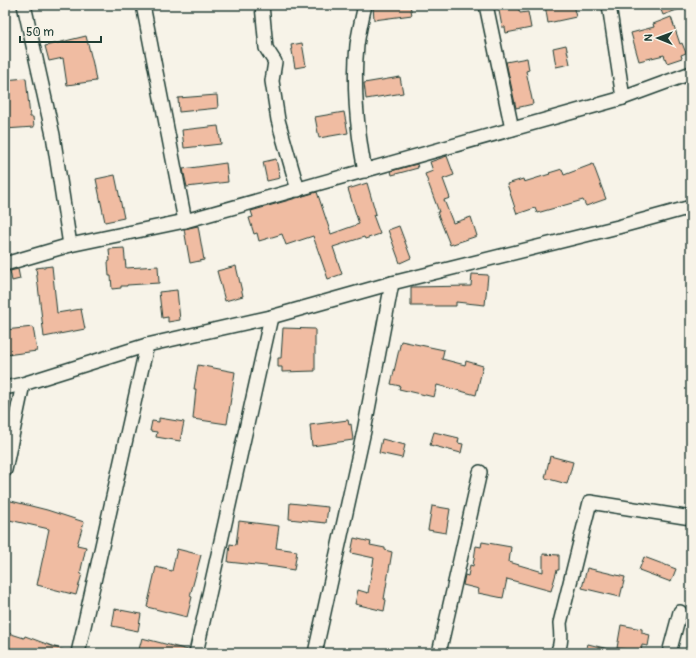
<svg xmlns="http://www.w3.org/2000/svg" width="696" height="658" viewBox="0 0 696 658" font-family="Pangolin,sans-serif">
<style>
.building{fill:#f0bca2;stroke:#1f3d34}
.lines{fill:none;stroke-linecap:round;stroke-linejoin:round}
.minor-casing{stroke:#1f3d34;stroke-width:16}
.minor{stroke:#f7f3e8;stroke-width:13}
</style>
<rect width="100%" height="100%" fill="#f7f3e8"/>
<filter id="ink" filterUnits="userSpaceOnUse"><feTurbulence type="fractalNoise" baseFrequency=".025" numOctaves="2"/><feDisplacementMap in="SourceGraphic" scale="8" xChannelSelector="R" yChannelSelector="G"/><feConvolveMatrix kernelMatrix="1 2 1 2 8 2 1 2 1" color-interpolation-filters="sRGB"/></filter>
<g filter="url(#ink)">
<g class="building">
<polygon points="373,5 410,5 412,15 374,20"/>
<polygon points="498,5 517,5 520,13 528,12 531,28 506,33 505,27 502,27"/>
<polygon points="545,5 573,5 576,17 548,23"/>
<polygon points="659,5 688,5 688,6 663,15"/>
<polygon points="671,17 680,44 682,43 686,53 681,55 682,58 667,63 664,55 639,61 631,33 654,27 653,24"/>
<polygon points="86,36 93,64 96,81 67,85 63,58 49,61 45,46"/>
<polygon points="302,43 306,66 295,68 291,45"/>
<polygon points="566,45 570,64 556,67 553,48"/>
<polygon points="527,58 529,70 526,71 533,104 516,108 506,62"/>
<polygon points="400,77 403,93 366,99 364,83"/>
<polygon points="26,78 30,117 33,117 34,127 5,129 5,80"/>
<polygon points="217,95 218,108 179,112 178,98"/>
<polygon points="344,112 348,133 319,138 315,117"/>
<polygon points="218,126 221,144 184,148 182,130"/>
<polygon points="447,156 454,175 443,179 450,198 444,200 453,223 471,217 477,236 450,245 437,212 439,212 425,174 433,171 430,162"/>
<polygon points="276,159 280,178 267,181 263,162"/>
<polygon points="226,163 228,182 187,187 183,169"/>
<polygon points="417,164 418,168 392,175 391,171"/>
<polygon points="593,164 606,199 586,206 583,200 537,213 535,208 517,214 507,184 523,179 524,182 550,174 549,173 562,169 564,175"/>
<polygon points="115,175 124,218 105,222 96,179"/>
<polygon points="367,183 376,214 373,215 380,234 365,239 364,237 333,247 342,274 328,279 313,236 286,245 282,234 259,241 257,233 254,234 249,218 253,217 251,211 317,192 331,234 359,224 348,189"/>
<polygon points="198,226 204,260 190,263 184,229"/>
<polygon points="399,226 411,258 400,263 388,230"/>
<polygon points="124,248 126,268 158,266 159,283 127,285 127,286 121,286 121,288 112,289 111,276 109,276 108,262 110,261 109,249"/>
<polygon points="52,266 57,313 81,309 85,329 44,337 36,268"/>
<polygon points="236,266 243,296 225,301 217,271"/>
<polygon points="18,269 20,279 12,281 10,271"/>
<polygon points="472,274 488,275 485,305 456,302 456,306 411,306 411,287 471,286"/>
<polygon points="177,290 180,320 168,322 168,317 162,318 159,292"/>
<polygon points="33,327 37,351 6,355 5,330"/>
<polygon points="283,328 315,329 315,371 282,372 282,367 278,367 278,358 281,358"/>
<polygon points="401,341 444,350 442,359 465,365 466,361 483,366 476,395 437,385 434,397 399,389 400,386 391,384"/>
<polygon points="198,365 235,372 227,424 193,419 196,389 194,389"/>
<polygon points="159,418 184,422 180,441 156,437 157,432 150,431 152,421 159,422"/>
<polygon points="348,420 349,425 351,424 353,440 312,446 310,425"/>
<polygon points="434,432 459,438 458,443 463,444 461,453 430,445"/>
<polygon points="382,439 405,445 402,458 379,453"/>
<polygon points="550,456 573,462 567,484 545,478"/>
<polygon points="7,500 47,510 84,522 77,545 86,547 80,574 82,574 76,595 37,585 49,529 5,519 5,510"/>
<polygon points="290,503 328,507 326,523 289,519"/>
<polygon points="432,506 450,509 446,533 428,530"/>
<polygon points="239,521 279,526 276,548 297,551 294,570 275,567 228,562 230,544 236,545"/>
<polygon points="354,538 371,542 370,545 385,548 385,550 392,552 384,599 386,600 384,611 355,604 358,590 368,593 374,558 351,553"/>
<polygon points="482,542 511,547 509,562 543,572 543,554 559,555 559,570 557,570 551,591 507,579 503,598 478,593 479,589 463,585 465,575 468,576 470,565 473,566 476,546 481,547"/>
<polygon points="177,549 201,555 190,596 192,597 187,617 147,607 156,567 172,571"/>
<polygon points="644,557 676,569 671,582 639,570"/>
<polygon points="587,568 625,577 620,597 582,588"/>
<polygon points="115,609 141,614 138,631 112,626"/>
<polygon points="621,625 642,629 642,633 650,635 648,646 642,645 641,652 617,648"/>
<polygon points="5,632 24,638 25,636 68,652 68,653 16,653 5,650"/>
<polygon points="142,638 188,650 188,653 138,653"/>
<polygon points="588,644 612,650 612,653 585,653"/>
</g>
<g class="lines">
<g class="minor-casing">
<g id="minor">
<polyline points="24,5 53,135 70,245"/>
<polyline points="143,5 185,221"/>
<polyline points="262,5 266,48 275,62 272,81 278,120 298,190"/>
<path d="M365,5c-3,13 -6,26 -8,40 -4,41 0,85 8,126"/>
<polyline points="486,5 512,129"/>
<polyline points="609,5 623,98"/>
<polyline points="5,264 70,245 185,221 623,98 691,73"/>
<polyline points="5,388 23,384 147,345 271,317 392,283 618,227 691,207"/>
<polyline points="5,470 23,384"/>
<polyline points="78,653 147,345"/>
<polyline points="196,653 271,317"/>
<polyline points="315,653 364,431 392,283"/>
<polyline points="439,653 480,472"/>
<path d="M557,653c5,-10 4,-19 3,-30l30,-121 101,16"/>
<polyline points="669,653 680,612"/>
</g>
</g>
<use href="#minor" class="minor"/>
</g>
</g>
<rect width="696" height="658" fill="none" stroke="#f7f3e8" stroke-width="20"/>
<rect x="10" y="10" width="676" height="638" fill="none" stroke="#1f3d34" stroke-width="1.5" filter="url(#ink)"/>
<g transform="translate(658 38) rotate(271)" stroke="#f7f3e8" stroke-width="3" paint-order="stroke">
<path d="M0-3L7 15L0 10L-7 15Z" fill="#1f3d34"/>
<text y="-6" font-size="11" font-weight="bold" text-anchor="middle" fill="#1f3d34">N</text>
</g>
<path d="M20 36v6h81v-6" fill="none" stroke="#1f3d34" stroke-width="2"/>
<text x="26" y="36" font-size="12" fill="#1f3d34" stroke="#f7f3e8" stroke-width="3" paint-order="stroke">50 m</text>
</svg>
